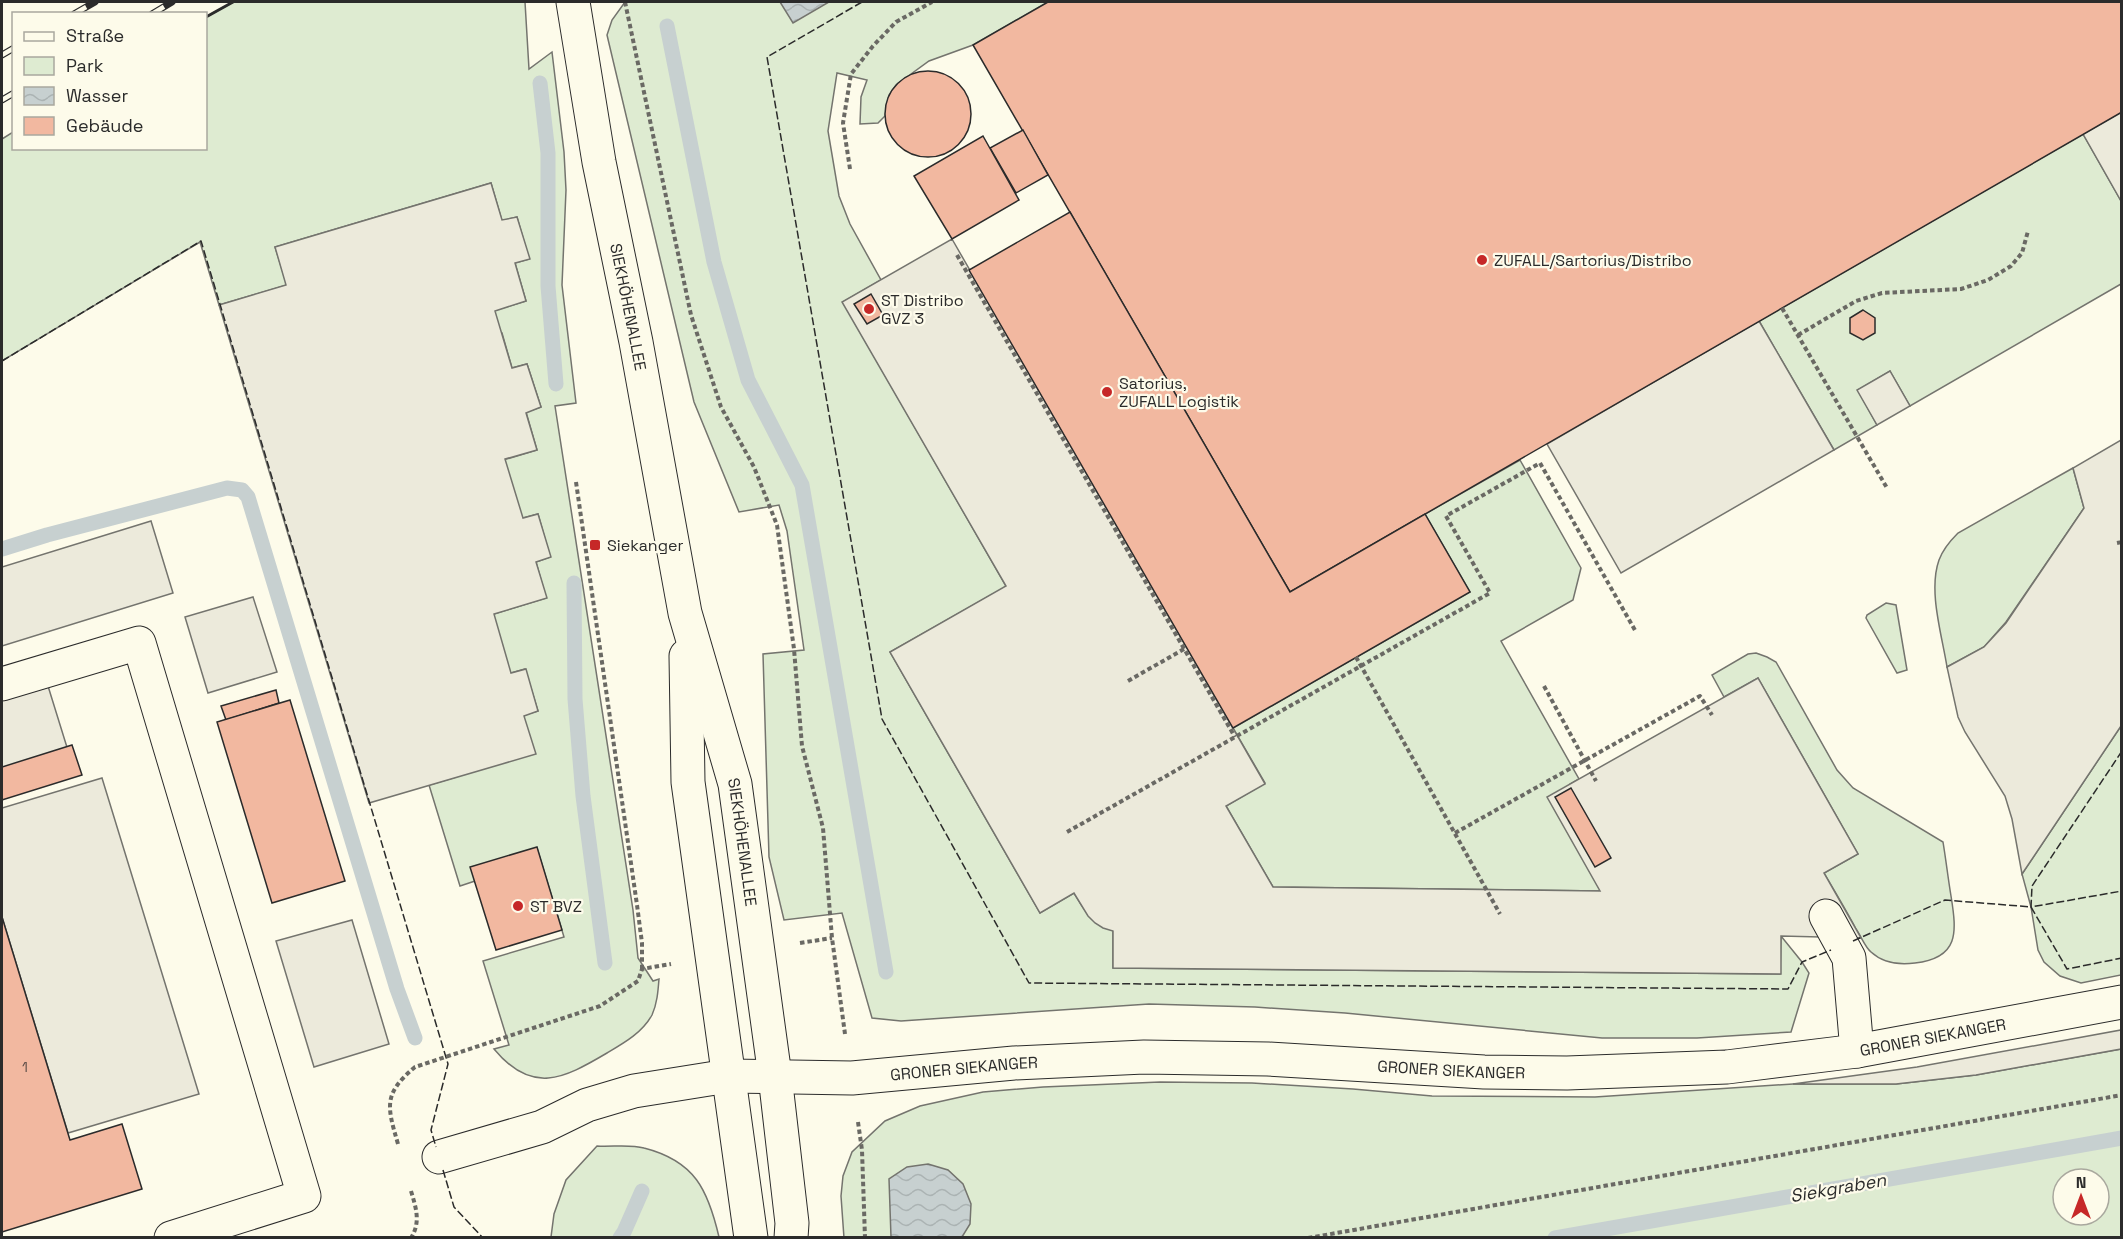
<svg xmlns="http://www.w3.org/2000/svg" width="2123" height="1239" viewBox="0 0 2123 1239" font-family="'Space Grotesk',sans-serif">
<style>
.green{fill:#deebd1;stroke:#74746e;stroke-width:1.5;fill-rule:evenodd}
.parking{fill:#eceadb;stroke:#74746e;stroke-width:1.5}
.water{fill:url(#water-waves);stroke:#74746e;stroke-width:1.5}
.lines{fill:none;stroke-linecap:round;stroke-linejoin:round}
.stream{stroke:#c7d0d0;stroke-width:15}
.building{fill:#f2b8a0;stroke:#2b2b2b;stroke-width:1.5}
.minor-casing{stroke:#2b2b2b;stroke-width:35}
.major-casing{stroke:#2b2b2b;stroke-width:35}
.path{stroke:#6a6964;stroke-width:4;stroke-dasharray:4.5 3;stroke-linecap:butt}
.minor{stroke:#fdfbea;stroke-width:33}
.major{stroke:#fdfbea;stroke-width:33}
.rail-casing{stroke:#2b2b2b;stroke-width:7}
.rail{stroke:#fdfbea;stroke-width:4.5;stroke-dasharray:14;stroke-linecap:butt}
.fence{stroke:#2b2b2b;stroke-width:1.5;stroke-dasharray:8 3;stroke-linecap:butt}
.wall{stroke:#2b2b2b;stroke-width:3}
.poi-dot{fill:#c62828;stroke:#fdfbea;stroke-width:2}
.labels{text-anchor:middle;stroke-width:4.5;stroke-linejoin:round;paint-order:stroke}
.number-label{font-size:14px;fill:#5d4e48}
.poi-label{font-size:16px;fill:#2b2b2b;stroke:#fdfbea;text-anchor:start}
.street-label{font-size:16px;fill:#2b2b2b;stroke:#fdfbea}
.water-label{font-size:18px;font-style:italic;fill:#2b2b2b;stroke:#fdfbea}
</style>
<defs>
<pattern id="water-waves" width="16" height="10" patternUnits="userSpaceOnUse" patternTransform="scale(1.5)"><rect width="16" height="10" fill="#c7d0d0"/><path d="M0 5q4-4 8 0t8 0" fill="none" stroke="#abb3b3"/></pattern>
</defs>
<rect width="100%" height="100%" fill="#fdfbea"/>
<g class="green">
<path d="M233,2h292l4,67 23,-17 12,100 2,38 -4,95 14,118 -21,3 78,504 5,48 15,23 6,-2c-1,13 -2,25 -7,36 -10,18 -28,28 -45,38 -44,26 -75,42 -113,-4l15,-4 -26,-84 81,-24 -27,-89 -62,33 -15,5 -31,-101 27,-8 68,-62 14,-4 -13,-42 -14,4 -89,-11 72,-48 52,-16 -10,-36 14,-5 -12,-43 -15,4 -50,-49 64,-19 -11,-38 15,-5 -14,-43 -15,4 -10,-35 -92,3 116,-35 -11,-38 14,-4 -12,-42 -15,4 -11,-38 -216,64 12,38 -68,20 -19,-63 -198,119v-222l11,-7 1,16h192v-131z"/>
<path d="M625,2h423l-75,43 -44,16 -33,24 -7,10 -4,21 -7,7 -18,1 1,-27 6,-17 -30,-7 -9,58 11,65 11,28 31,56 -38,22 191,333 -41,-41 -103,58 150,261 34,-20c11,18 18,32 39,37v38l667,6 1,-38 21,26 7,11 -18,59 -94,6h-95l-257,-25 -90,-6 -106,-3 -248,17 -29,-3 -30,-105 -58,7 -15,-63 -6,-203 41,-4 -17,-119 -8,-26 -40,7 -45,-110 -87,-367 5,-15z"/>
<polygon points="2083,134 2121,201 2121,284 1910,406 1890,371 1858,390 1877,425 1834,450 1759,321"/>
<polygon points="1520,460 1581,568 1573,600 1501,641 1579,779 1570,784 1601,891 1273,887 1226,806 1265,783 1233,728 1470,592 1425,514"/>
<path d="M2073,468l11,40 -78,114 -22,25 -37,20c-5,-32 -19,-76 -8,-107 4,-11 11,-19 19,-27z"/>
<polygon points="1886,603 1896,605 1907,670 1897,673 1866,618 1867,615"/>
<path d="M1756,653l11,4 9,5 61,108 16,18 90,54c3,18 5,36 8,54 6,37 8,62 -36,67 -15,2 -32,0 -44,-11 -6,-5 -10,-16 -15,-23 -10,-19 -21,-37 -32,-56l34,-19 -100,-176 -34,19 -12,-22 36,-21z"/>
<polygon points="2121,726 2121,975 2081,983 2060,976 2044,962 2038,950 2031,907 2022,874"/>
<path d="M2121,1049v188l-1277,1 -3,-42 2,-20 9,-24 33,-31 35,-15 63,-14 60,-5 117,-5 92,1 101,6 79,7 163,1 198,-13h103l80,-9zM2063,1179h36v36h-36z"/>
<path d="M597,1146c15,1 33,-2 47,2 51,13 64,42 75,89h-168l3,-23 12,-34z"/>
</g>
<g class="parking">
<polygon points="2121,112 2121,201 2083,134"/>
<polygon points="491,183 502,220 517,217 530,259 515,263 526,301 495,311 512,368 527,364 541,407 526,413 537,450 505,459 523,518 538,514 551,557 536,562 547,598 494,614 511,673 526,669 538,711 524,716 536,754 369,803 219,305 286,285 275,247"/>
<polygon points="952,239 1265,784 1226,806 1273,887 1600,891 1547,797 1758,678 1858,854 1824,873 1861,938 1781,936 1781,974 1113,968 1113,931 1103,928 1095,923 1088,916 1074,893 1040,913 890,652 1006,586 842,302"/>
<polygon points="1759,321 1834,450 1621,573 1547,444"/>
<polygon points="1890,371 1910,406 1877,425 1857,390"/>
<polygon points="2121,440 2121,726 2022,874 2012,819 2005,796 1965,732 1958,717 1947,667 1984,647 2006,623 2084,508 2073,468"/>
<polygon points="151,521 173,593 2,646 2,567"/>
<polygon points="253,597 277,672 208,693 185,617"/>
<polygon points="48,686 70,757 2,778 2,700"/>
<polygon points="102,778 199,1094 68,1133 2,917 2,808"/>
<polygon points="352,920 389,1044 314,1067 276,941"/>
<polygon points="2121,1030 2121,1049 1976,1075 1896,1084 1793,1084 1917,1067"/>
</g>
<g class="water">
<polygon points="780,2 829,2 793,23"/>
<polygon points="928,1164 948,1170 963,1184 971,1204 970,1224 962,1237 891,1237 889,1179 907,1167"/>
</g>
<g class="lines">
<g class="stream">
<polyline points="667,26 714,262 748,380 802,485 886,972"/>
<polyline points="540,83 548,153 548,286 556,384"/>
<polyline points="2,549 47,535 227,488 242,490 248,497 397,989 415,1038"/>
<polyline points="574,583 575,699 583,796 605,963"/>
<polyline points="620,1238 624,1232 642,1191"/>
<polyline points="1555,1238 2122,1138"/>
</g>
</g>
<g class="building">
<polygon points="1048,2 2122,2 2122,112 1290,592 973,45"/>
<circle cx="928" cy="114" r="43"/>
<polygon points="1023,130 1048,175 1016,193 990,148"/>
<polygon points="983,136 1019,200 952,239 914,176"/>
<polygon points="1070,212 1290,592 1425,514 1470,592 1233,728 969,270"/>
<polygon points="871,294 883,315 867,324 854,304"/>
<polygon points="1863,310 1875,318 1875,333 1863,340 1850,333 1850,318"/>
<polygon points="276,690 279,703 226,720 221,706"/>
<polygon points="290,700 345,881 272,903 217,722"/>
<polygon points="72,745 82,775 2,800 2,767"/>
<polygon points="1571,788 1611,858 1595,867 1555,797"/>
<polygon points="537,847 562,930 496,950 470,867"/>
<polygon points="2,917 70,1140 122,1124 142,1189 2,1232"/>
</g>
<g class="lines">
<g class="minor-casing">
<g id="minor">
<polyline points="2,684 139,643 304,1196 171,1238"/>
<polyline points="1826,916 1849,958 1857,1051"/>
<path id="s1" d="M439,1157l103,-30 45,-22 47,-14 94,-15 124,2 162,-15 130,-6 124,2 216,13 83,1 160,-6 130,-16 265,-49"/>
</g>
</g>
<g class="major-casing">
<g id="major">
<path id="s2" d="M573,2l26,160 37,180 49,271 50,171 40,292 17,147 -1,15"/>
<polyline points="686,656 688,782 751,1238"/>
</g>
</g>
<g class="path">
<polyline points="625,2 691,315 721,407 754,467 777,525 794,649 802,746 823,828 832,938 845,1034"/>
<polyline points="850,169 843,123 851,74 873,46 896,22 932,2"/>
<polyline points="957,255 1235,737"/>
<polyline points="1782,308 1887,488"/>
<polyline points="1798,335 1856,301 1882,293 1961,289 1988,280 2011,266 2022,253 2028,231"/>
<polyline points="576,482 637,905 642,943 642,969"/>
<polyline points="2117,543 2122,542"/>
<polyline points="1356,657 1500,914"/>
<polyline points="1128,681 1184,649"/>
<polyline points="1544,686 1596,781"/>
<polyline points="1067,832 1490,593 1446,516 1540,463 1636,632"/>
<polyline points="1455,833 1700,696 1712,715"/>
<polyline points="800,943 832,938"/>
<polyline points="858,1122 862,1150 865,1238"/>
<path d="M398,1144c-11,-38 -15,-50 17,-77l185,-61 38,-25 4,-12 29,-5"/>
<path d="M411,1191c5,17 10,31 0,47"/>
<polyline points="1308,1238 2122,1095"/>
</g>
<use href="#minor" class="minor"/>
<use href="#major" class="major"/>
<g class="rail-casing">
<g id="rail">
<polyline points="74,14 95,2"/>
<polyline points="152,14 172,2"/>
<polyline points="2,55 14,48"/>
<polyline points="2,100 14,93"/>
</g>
</g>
<use href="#rail" class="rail"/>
<g class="fence">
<polyline points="862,2 767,57 882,719 1029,983 1788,989 1802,962 1831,950"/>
<polyline points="2,361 201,241 448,1064 431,1130 436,1147"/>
<polyline points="2122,751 2032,886 2031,907 2122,891"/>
<polyline points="1853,941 1945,900 2031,907 2067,969 2122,958"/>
<polyline points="443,1170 454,1207 483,1238"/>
</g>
<polyline class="wall" points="206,17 233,2"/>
</g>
<g class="poi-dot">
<circle cx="1482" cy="260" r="6"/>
<circle cx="869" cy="309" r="6"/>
<circle cx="1107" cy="392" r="6"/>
<rect x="589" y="539" width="12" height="12" rx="3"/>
<circle cx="518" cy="906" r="6"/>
</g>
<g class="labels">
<g class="number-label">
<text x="25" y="1072">1</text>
</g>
<g class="poi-label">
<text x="1494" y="266">ZUFALL/Sartorius/Distribo</text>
<text x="881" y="306">ST Distribo<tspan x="881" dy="18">GVZ 3</tspan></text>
<text x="1119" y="389">Satorius,<tspan x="1119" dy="18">ZUFALL Logistik</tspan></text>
<text x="607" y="551">Siekanger</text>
<text x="530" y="912">ST BVZ</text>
</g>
<g class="street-label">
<text dy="6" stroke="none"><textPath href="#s2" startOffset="310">SIEKHÖHENALLEE</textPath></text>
<text dy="6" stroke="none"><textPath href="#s2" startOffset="858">SIEKHÖHENALLEE</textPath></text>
<text dy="6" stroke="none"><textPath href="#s1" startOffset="1510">GRONER SIEKANGER</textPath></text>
<text dy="6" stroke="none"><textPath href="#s1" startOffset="538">GRONER SIEKANGER</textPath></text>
<text dy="6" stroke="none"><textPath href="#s1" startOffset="1026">GRONER SIEKANGER</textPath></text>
</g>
<g class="water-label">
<text transform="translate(1838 1188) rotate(-10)" y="6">Siekgraben</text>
</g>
</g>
<rect width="2123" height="1239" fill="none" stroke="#2b2b2b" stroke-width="6"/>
<rect x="12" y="12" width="195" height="138" fill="#fdfbea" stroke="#a9a89e" stroke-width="1.5"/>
<rect x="24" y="32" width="30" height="9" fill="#fdfbea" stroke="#a9a89e" stroke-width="1.5"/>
<text x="66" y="42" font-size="18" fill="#2b2b2b">Straße</text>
<rect x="24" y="57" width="30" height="18" fill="#deebd1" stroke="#a9a89e" stroke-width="1.5"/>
<text x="66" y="72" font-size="18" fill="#2b2b2b">Park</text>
<rect x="24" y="87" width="30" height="18" fill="url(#water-waves)" stroke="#a9a89e" stroke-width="1.5"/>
<text x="66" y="102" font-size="18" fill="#2b2b2b">Wasser</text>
<rect x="24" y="117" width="30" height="18" fill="#f2b8a0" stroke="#a9a89e" stroke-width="1.5"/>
<text x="66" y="132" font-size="18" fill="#2b2b2b">Gebäude</text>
<g transform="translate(2081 1197)"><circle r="28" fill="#fdfbea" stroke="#a9a89e" stroke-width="1.5"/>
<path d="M0-4.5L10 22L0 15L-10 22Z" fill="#c62828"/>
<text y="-9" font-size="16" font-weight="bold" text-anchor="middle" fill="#2b2b2b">N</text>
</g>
</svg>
